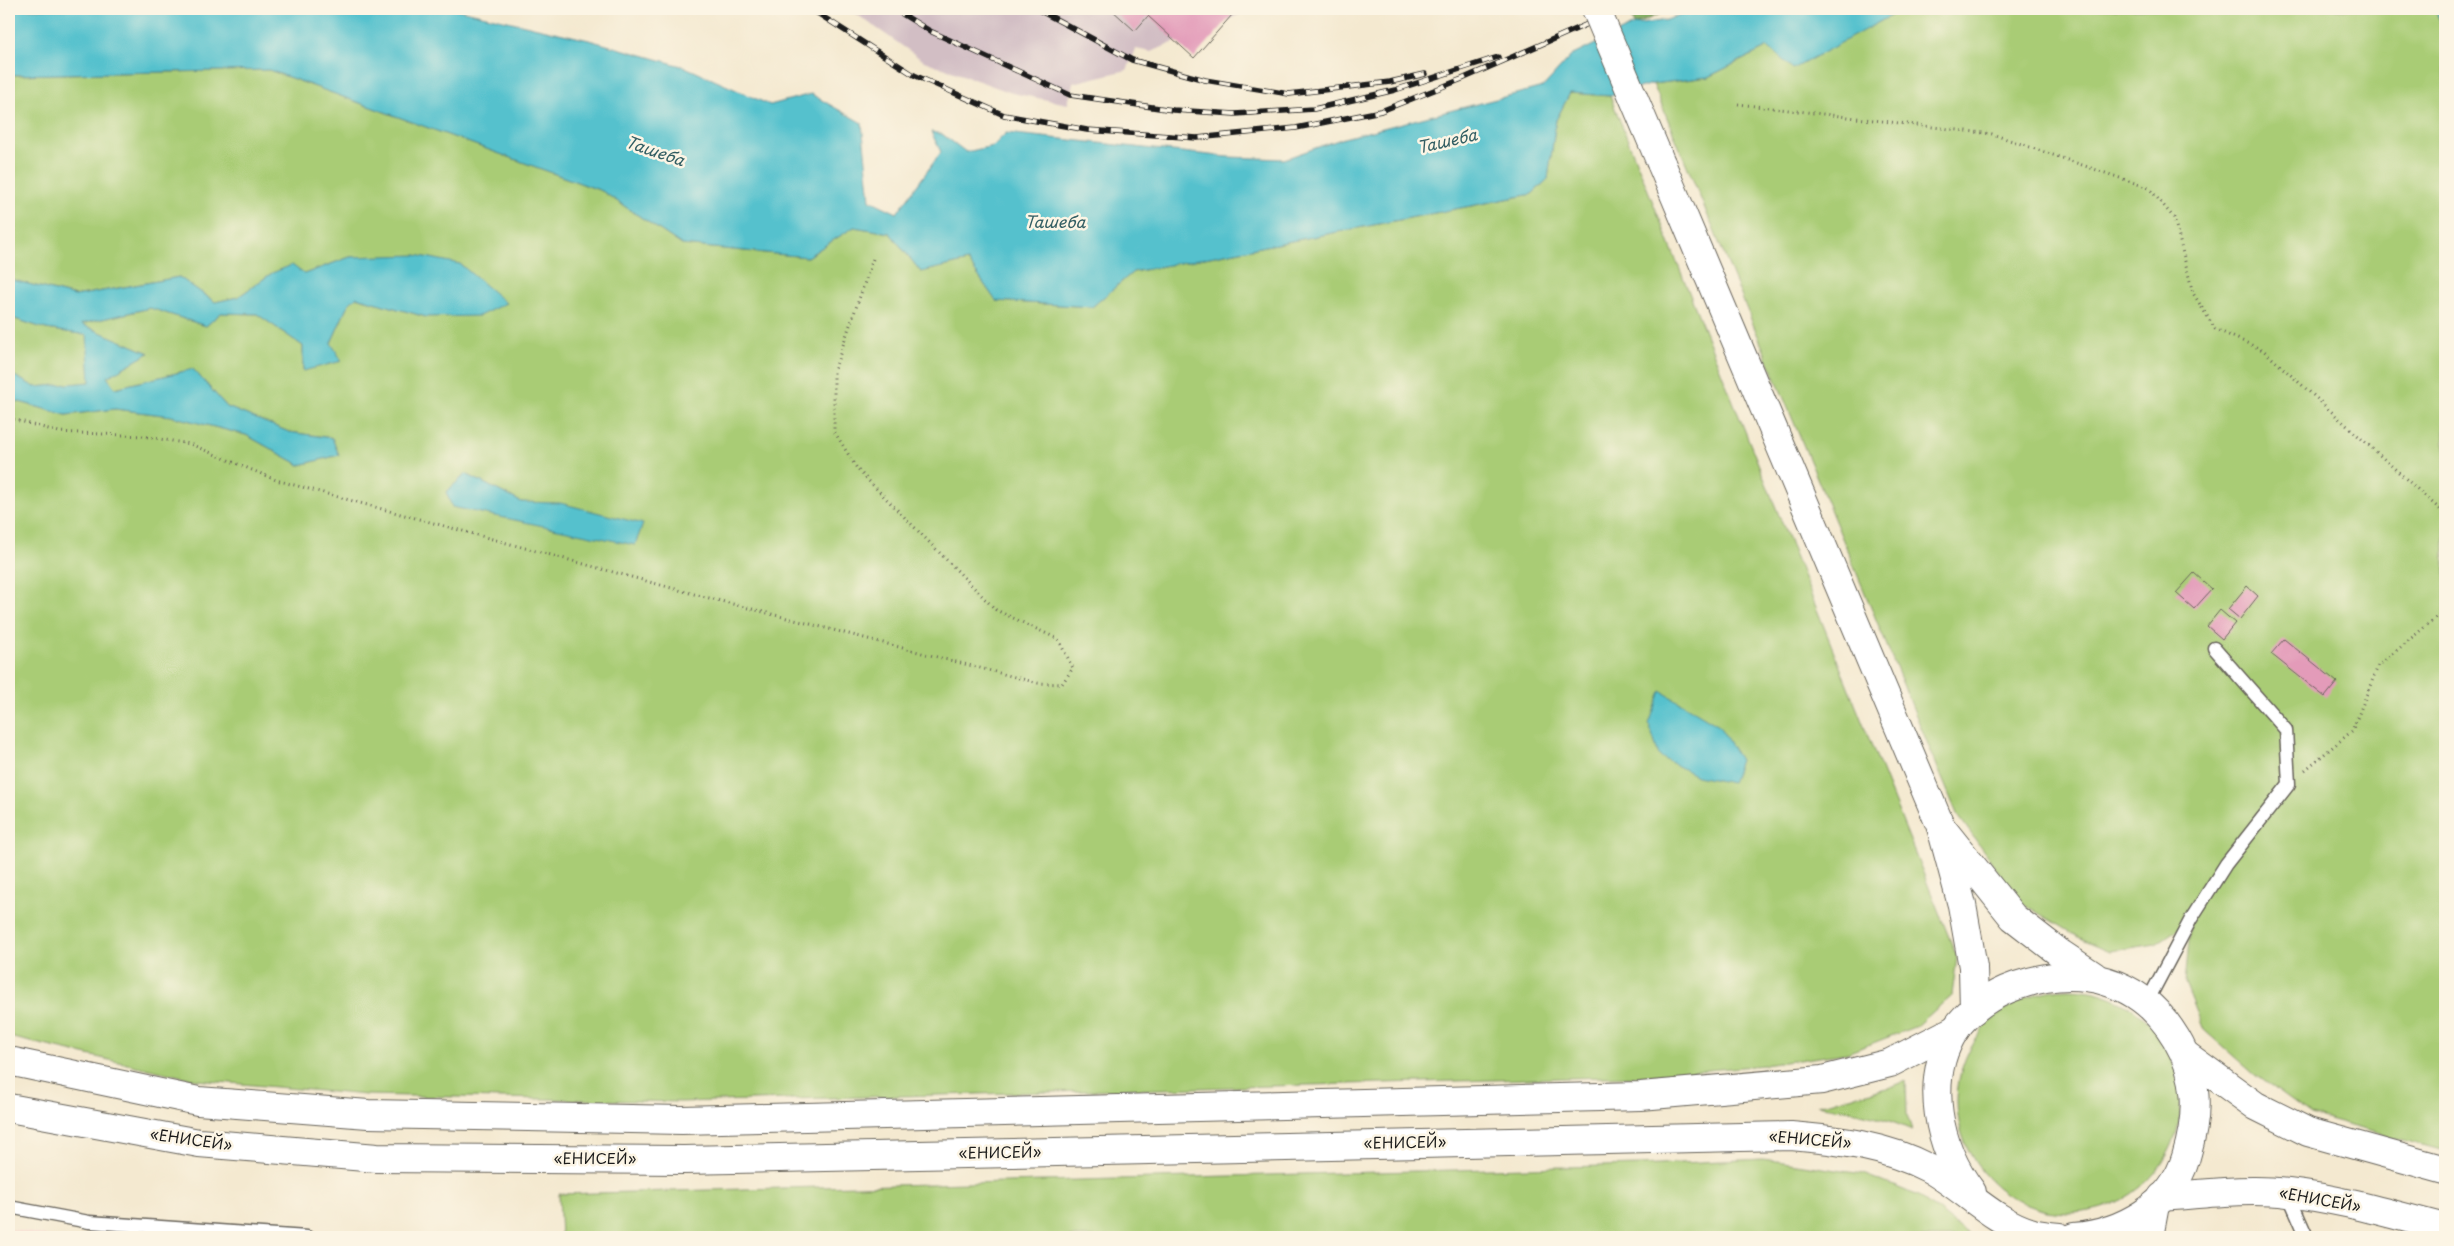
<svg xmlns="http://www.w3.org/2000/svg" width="2454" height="1246" viewBox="0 0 2454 1246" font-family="'Playpen Sans',sans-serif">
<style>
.built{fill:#f7d0ce}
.industrial{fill:#d2bec4}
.green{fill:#a9cc75;stroke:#627448;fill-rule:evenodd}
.forest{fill:#86b066;stroke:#516641}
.water{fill:#54c1cd;stroke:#386e74}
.building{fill:#e39bb9}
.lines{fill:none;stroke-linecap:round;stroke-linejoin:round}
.service-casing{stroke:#68645b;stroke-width:15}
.tertiary-casing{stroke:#68645b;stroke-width:30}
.primary-casing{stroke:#68645b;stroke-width:30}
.trunk-casing{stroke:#68645b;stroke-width:30}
.path{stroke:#68645b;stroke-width:3;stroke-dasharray:1 4;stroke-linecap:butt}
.service{stroke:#fff;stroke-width:12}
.tertiary{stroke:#fff;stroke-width:28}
.primary{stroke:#fff;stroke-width:28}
.trunk{stroke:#fff;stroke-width:28}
.rail-casing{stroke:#1c1c1c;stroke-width:5.5}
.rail{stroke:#fcf5e5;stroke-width:4;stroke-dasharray:11;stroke-linecap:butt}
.primary-bridge-casing{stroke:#68645b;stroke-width:30;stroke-linecap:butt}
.primary-bridge{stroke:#fff;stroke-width:28}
.labels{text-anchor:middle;stroke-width:5;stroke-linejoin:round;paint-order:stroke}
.street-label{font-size:15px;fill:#1c1c1c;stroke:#fcf5e5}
.water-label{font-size:16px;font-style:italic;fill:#325e63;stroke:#fcf5e5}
</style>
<rect width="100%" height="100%" fill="#fcf5e5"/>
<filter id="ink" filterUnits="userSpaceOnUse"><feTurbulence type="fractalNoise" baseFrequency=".02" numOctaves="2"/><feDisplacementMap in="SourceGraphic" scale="10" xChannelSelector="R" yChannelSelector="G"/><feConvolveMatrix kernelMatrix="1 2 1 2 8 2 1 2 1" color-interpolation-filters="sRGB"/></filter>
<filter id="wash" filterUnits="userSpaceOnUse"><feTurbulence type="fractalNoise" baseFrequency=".0096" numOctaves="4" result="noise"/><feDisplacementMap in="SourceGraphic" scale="20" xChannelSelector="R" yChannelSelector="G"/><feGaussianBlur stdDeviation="1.12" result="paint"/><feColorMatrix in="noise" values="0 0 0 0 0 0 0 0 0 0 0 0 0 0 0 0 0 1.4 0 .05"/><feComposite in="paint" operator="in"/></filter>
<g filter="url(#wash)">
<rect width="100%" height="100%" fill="#f4e9d0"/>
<polygon class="built" points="9,1229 52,1237 9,1237"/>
<polygon class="industrial" points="849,9 1253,9 1151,52 1136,49 1127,70 1073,83 1068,104 1012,93 924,61"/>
<g class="green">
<polygon points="1903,9 2434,9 2445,30 2445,1151 2310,1115 2255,1075 2204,1030 2185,983 2191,920 2156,944 2110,951 2078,937 2020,902 1957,814 1653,84 1708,77 1768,47 1868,28"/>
<path d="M269,70l333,121 80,54 125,12 47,-30 36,6 31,39 47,-11 28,40 96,6 41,-35 399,-78 16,-15 8,-59 14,-27 40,3 347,861 -5,38 -35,31 -70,27 -83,12 -122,11 -962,26 -314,-7 -169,-15 -188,-43v-638l57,16 49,-6 56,7 75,19 54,30 39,-10 -7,-17 -43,-6 -62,-25 -34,-38 -78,19 -9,-11 43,-24 -69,-29 71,-16 55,18 15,-13 36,1 46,32v25l28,-28 17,-38 8,-8 70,20 79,-14 -45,-39 -110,-7 -46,17 -32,-1 -34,24 -23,5 -36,-25 -104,19 -66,-17v-204zM466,474l55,28 121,23 -7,20 -189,-53z"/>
<polygon points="9,317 46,329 88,335 90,383 35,387 9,373"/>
<circle cx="2069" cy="1101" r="112"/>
<path d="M1906,1081l1,34 5,15c-31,-14 -62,-20 -95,-25l74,-18z"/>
<polygon points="1763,1159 1863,1174 1919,1196 1972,1237 561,1237 559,1194 1639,1165"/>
</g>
<polygon class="forest" points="1627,9 1672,9 1634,25"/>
<g class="water">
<polygon points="9,9 456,9 589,40 685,67 770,105 811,94 862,123 870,200 897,213 941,152 931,132 942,134 966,152 993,146 1006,133 1228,157 1284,159 1344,138 1543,87 1571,56 1634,25 1667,20 1693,9 1903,9 1793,69 1768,47 1708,77 1653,84 1610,96 1570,93 1556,120 1548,179 1532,194 1133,272 1092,307 996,301 968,261 921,272 890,233 854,227 807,257 682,245 602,191 269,70 9,75"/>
<polygon points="2434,9 2445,9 2445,30"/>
<polygon points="416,255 460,264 506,303 479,316 426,317 356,297 348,305 331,343 342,361 303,371 303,346 257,314 221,313 206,326 150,308 81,324 149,353 107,377 115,388 193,369 227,407 289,432 332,438 339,455 300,465 246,435 171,416 115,409 66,415 9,399 9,373 35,387 90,382 87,335 46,329 9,317 9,279 75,296 179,277 215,302 238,297 272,273 292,265 304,274 350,257"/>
<polygon points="466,474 521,502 560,503 643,524 635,545 452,507 446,492"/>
<polygon points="1661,691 1719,726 1740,760 1732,783 1697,776 1659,756 1649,724"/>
</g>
<g id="blocks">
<g class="building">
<polygon points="1111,9 1226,9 1232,15 1194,58 1148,16 1135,31"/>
<polygon points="2194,573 2212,589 2194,609 2176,593"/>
<polygon points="2247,586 2258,596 2240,619 2228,609"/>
<polygon points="2220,610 2235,623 2222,639 2207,626"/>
<polygon points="2284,639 2337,682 2325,697 2271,654"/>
</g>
</g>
</g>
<g filter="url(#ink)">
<use href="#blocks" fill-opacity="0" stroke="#68645b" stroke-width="1"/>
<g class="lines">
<g class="service-casing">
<g id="service">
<polyline points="2147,1002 2191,919 2226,864 2289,784 2286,730 2214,648"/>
<polyline points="2288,1194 2307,1237"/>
<polyline points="9,1207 89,1222 307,1237"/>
</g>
</g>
<g class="tertiary-casing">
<polyline id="tertiary" points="2149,1237 2155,1205"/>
</g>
<g class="primary-casing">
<polyline id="primary" points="1661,163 1941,827 1962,905 1973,967 1974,1010"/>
</g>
<g class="trunk-casing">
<g id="trunk">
<polyline points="1941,827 2013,917 2061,954 2094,976"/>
<polyline points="2186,1055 2256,1106 2308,1132 2445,1170"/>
<polyline points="9,1061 198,1101 368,1114 682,1120 1641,1096 1822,1080 1890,1063 1956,1029"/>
<path d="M9,1108l190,35 178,15 307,2 1107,-24c47,4 95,10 137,32 35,19 65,54 105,65 8,2 17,3 26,4"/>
<path d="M1972,1192c-34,-44 -49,-112 -17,-162 14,-21 38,-36 61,-44 62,-22 124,-8 160,52 23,39 23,76 10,119 -14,49 -64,76 -112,80"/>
<path d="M2162,1197c42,-3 85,-9 126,-4 53,6 106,22 157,35"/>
</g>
</g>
<g class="path">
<polyline points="1738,104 1992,134 2149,188 2174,218 2193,293 2215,329 2263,350 2445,514"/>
<polyline points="9,418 59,432 142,436 190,444 276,480 690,593 1038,683 1062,684 1073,668 1058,639 996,610 858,470 834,431 834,371 874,256"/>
<polyline points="2305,770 2352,731 2378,666 2445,610"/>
</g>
<use href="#service" class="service"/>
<use href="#tertiary" class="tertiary"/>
<use href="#primary" class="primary"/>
<use href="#trunk" class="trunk"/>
<g class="rail-casing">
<g id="rail">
<polyline points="811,9 914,75 1004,115 1087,130 1197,138 1296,128 1381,111 1462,79 1622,9"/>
<polyline points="894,9 930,31 1070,95 1173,110 1235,114 1314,109 1395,90 1498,57"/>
<polyline points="1037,9 1132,60 1205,80 1289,94 1390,82 1425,74"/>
</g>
</g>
<use href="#rail" class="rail"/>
<g class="primary-bridge-casing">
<polyline id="primary-bridge" points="1596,9 1661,163"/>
</g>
<use href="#primary-bridge" class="primary-bridge"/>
</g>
</g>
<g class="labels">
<g class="street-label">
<text transform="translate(191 1140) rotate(8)" y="5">«ЕНИСЕЙ»</text>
<text transform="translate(1810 1140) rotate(5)" y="5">«ЕНИСЕЙ»</text>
<text transform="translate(1405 1143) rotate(-1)" y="5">«ЕНИСЕЙ»</text>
<text transform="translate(1000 1153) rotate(-1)" y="5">«ЕНИСЕЙ»</text>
<text x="595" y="1164">«ЕНИСЕЙ»</text>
<text transform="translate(2320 1200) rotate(10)" y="5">«ЕНИСЕЙ»</text>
</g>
<g class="water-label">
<text transform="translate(1447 141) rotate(-13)" y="6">Ташеба</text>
<text transform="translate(655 151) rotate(19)" y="6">Ташеба</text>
<text x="1055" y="228">Ташеба</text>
</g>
</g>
<rect width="2454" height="1246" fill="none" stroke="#fcf5e5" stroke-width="30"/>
</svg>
